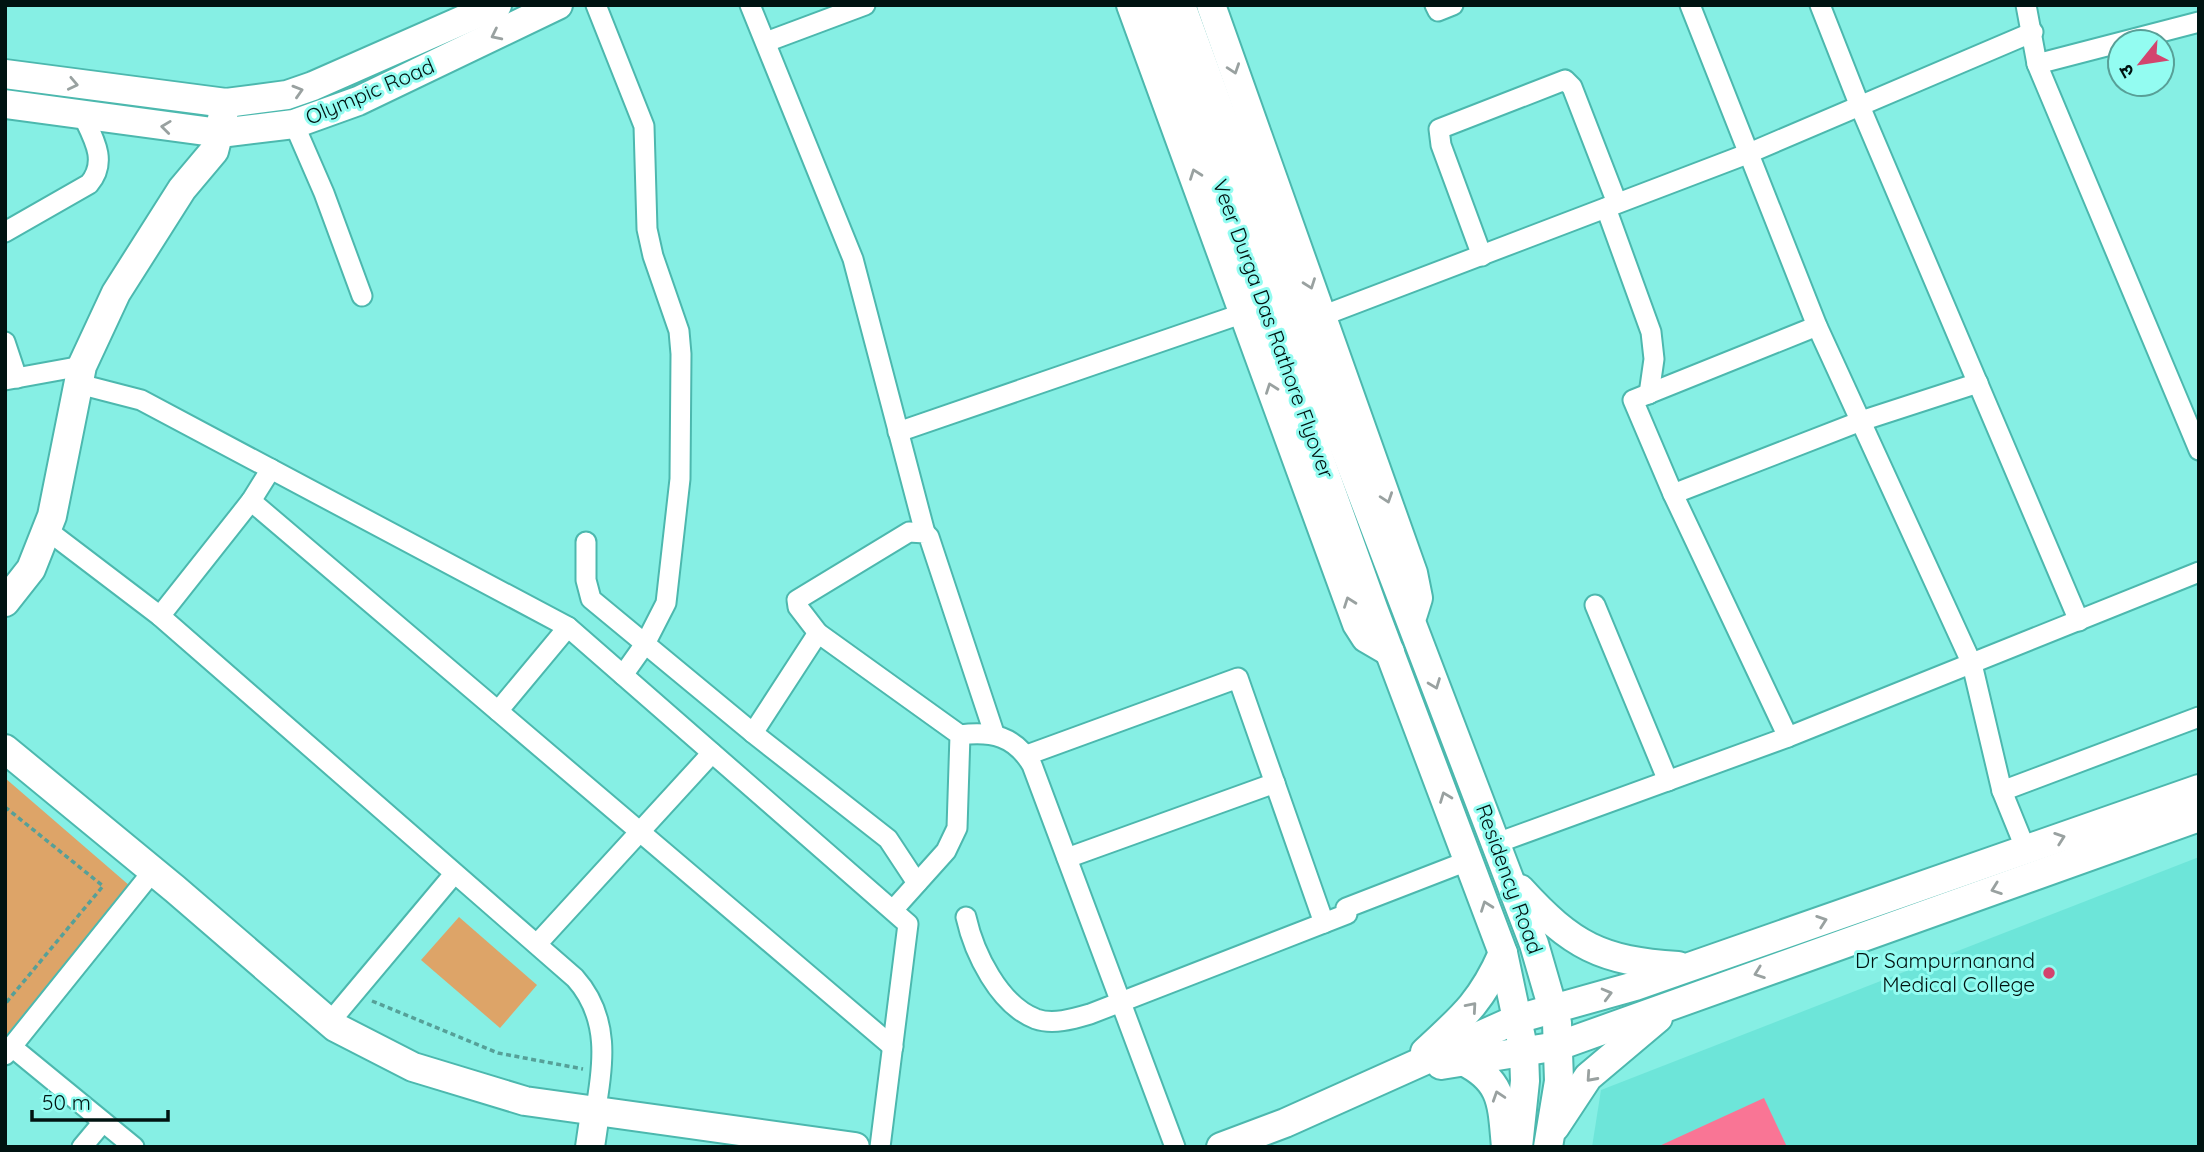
<svg xmlns="http://www.w3.org/2000/svg" width="2204" height="1152" viewBox="0 0 2204 1152" font-family="Quicksand,'Noto Sans Devanagari',sans-serif">
<style>
.built{fill:#6de5d9}
.green{fill:#dda468}
.water{fill:#f97595}
.lines{fill:none;stroke-linecap:round;stroke-linejoin:round}
.street-casing{stroke:#4cb8ae;stroke-width:23}
.secondary-casing{stroke:#4cb8ae;stroke-width:32}
.path{stroke:#56a098;stroke-width:3.5;stroke-dasharray:5 3.5;stroke-linecap:butt}
.street{stroke:#fff;stroke-width:19}
.secondary{stroke:#fff;stroke-width:28}
.oneway{stroke:#99a1a0}
.poi-dot{fill:#d3446e;stroke:#93fcf1;stroke-width:2.5}
.labels{text-anchor:middle;stroke-width:6;stroke-linejoin:round;paint-order:stroke}
.street-label{font-size:21px;fill:#001311;stroke:#93fcf1}
.poi-label{font-size:21px;fill:#001311;stroke:#93fcf1;text-anchor:end}
</style>
<rect width="100%" height="100%" fill="#86efe4"/>
<polygon class="built" points="2199,857 2199,1147 1592,1147 1601,1090"/>
<g class="green">
<polygon points="5,778 130,886 5,1037"/>
<polygon points="459,917 537,985 500,1028 421,960"/>
</g>
<polygon class="water" points="1764,1098 1787,1147 1657,1147"/>
<g class="lines">
<g class="street-casing">
<g id="street">
<polyline points="596,5 644,126 647,229 653,256 679,331 681,354 680,479 666,603 645,644 623,675"/>
<polyline points="750,5 853,259 925,533"/>
<polyline points="1435,5 1438,11 1453,5"/>
<polyline points="1690,5 1817,326 1972,664 2002,791 2026,850"/>
<polyline points="1820,5 1859,104 2079,621"/>
<polyline points="2026,5 2037,64 2199,22"/>
<polyline points="766,42 865,5"/>
<polyline points="2037,64 2199,450"/>
<polyline points="294,124 324,193 362,296"/>
<polyline points="1606,208 1651,332 1654,359 1649,394"/>
<path d="M5,232l84,-48c19,-22 5,-45 -6,-68"/>
<polyline points="1482,256 1441,145 1439,129 1565,80 1572,87 1617,203"/>
<polyline points="1322,316 1747,154 2033,32"/>
<polyline points="5,342 17,378"/>
<polyline points="5,380 82,366"/>
<polyline points="79,384 141,400 568,627 908,924 880,1147"/>
<polyline points="898,432 1244,313"/>
<polyline points="1673,494 1861,421 1978,383"/>
<polyline points="251,501 893,1047"/>
<path d="M47,530l113,86 415,362c35,39 29,86 20,135"/>
<polyline points="586,542 586,580 591,599 753,733 818,633 960,735 957,828 946,851 893,910"/>
<polyline points="1595,605 1668,781"/>
<polyline points="160,616 251,501 271,469"/>
<polyline points="818,633 798,607 797,600 909,532 925,533 929,537 994,733"/>
<polyline points="498,711 568,627"/>
<polyline points="753,733 888,839 917,883"/>
<path d="M960,735c32,-4 55,1 72,30l143,382"/>
<polyline points="1788,737 1673,494 1633,400 1817,326"/>
<polyline points="1027,755 1238,678 1324,923"/>
<polyline points="2002,791 2199,717"/>
<polyline points="1497,843 1788,737 2199,572"/>
<polyline points="1067,858 1275,783"/>
<path d="M966,917c8,36 33,88 70,102 17,6 37,0 54,-5l257,-100 -1,-6 124,-48"/>
<polyline points="537,944 712,753"/>
<polyline points="329,1023 449,880"/>
<polyline points="12,1047 134,1147"/>
<polyline points="5,1055 153,871"/>
<polyline points="82,1147 103,1122"/>
</g>
</g>
<g class="secondary-casing">
<g id="secondary">
<polyline points="1131,5 1357,624 1366,638 1390,652"/>
<polyline points="1157,5 1373,608 1503,953 1524,1052 1525,1081 1518,1147"/>
<polyline points="1181,5 1297,323 1534,944 1557,1023 1559,1081 1548,1147"/>
<polyline points="1211,5 1413,573 1418,598 1413,614"/>
<polyline points="5,74 226,103 287,95 313,86 497,5"/>
<polyline points="5,104 220,133 294,124 358,101 558,5"/>
<polyline points="5,602 31,569 52,516 82,366 116,293 182,189 214,151 226,103"/>
<polyline points="5,749 175,889 335,1027 413,1067 525,1101 855,1147"/>
<path d="M1520,889c52,57 81,72 158,77"/>
<path d="M1425,1052c38,-35 57,-51 78,-99"/>
<path d="M1463,1061c41,20 39,44 43,86"/>
<polyline points="1441,1065 1558,1046 2199,817"/>
<polyline points="1555,1127 1588,1077 1658,1018"/>
<polyline points="590,1147 595,1113"/>
<polyline points="1221,1147 1285,1123 1517,1019 1635,986 2199,789"/>
</g>
</g>
<g class="path">
<polyline points="5,807 103,886 5,1004"/>
<polyline points="372,1001 498,1053 583,1069"/>
</g>
<use href="#street" class="street"/>
<use href="#secondary" class="secondary"/>
</g>
<defs><path id="oneway-chevron" d="M-2-3.5L2.5 0L-2 3.5" fill="none" stroke-width="1.6" stroke-linecap="round" stroke-linejoin="round" transform="scale(1.75)"/></defs>
<g class="oneway">
<use href="#oneway-chevron" transform="translate(496 35) rotate(154)"/>
<use href="#oneway-chevron" transform="translate(1234 69) rotate(71)"/>
<use href="#oneway-chevron" transform="translate(73 84) rotate(12)"/>
<use href="#oneway-chevron" transform="translate(298 91) rotate(-17)"/>
<use href="#oneway-chevron" transform="translate(166 127) rotate(-173)"/>
<use href="#oneway-chevron" transform="translate(1195 174) rotate(-110)"/>
<use href="#oneway-chevron" transform="translate(1310 284) rotate(70)"/>
<use href="#oneway-chevron" transform="translate(1271 388) rotate(-110)"/>
<use href="#oneway-chevron" transform="translate(1387 498) rotate(71)"/>
<use href="#oneway-chevron" transform="translate(1349 602) rotate(-110)"/>
<use href="#oneway-chevron" transform="translate(1435 684) rotate(69)"/>
<use href="#oneway-chevron" transform="translate(1445 797) rotate(-111)"/>
<use href="#oneway-chevron" transform="translate(2060 838) rotate(-19)"/>
<use href="#oneway-chevron" transform="translate(1996 889) rotate(160)"/>
<use href="#oneway-chevron" transform="translate(1486 906) rotate(-110)"/>
<use href="#oneway-chevron" transform="translate(1822 921) rotate(-19)"/>
<use href="#oneway-chevron" transform="translate(1759 973) rotate(160)"/>
<use href="#oneway-chevron" transform="translate(1607 994) rotate(-15)"/>
<use href="#oneway-chevron" transform="translate(1472 1007) rotate(-49)"/>
<use href="#oneway-chevron" transform="translate(1591 1077) rotate(132)"/>
<use href="#oneway-chevron" transform="translate(1498 1096) rotate(-108)"/>
</g>
<circle class="poi-dot" cx="2049" cy="973" r="7"/>
<g class="labels">
<g class="street-label">
<text transform="translate(370 92) rotate(-23)" y="7">Olympic Road</text>
<text transform="translate(1273 329) rotate(70)" y="7">Veer Durga Das Rathore Flyover</text>
<text transform="translate(1509 879) rotate(70)" y="7">Residency Road</text>
</g>
<g class="poi-label">
<text x="2035" y="968">Dr Sampurnanand<tspan x="2035" dy="24">Medical College</tspan></text>
</g>
</g>
<rect width="2204" height="1152" fill="none" stroke="#001311" stroke-width="14"/>
<g transform="translate(2141 63) rotate(240)"><circle r="33" fill="#93fcf1" stroke="#589f97" stroke-width="2"/>
<path d="M0-5L12 26L0 18L-12 26Z" fill="#d3446e"/>
<text y="-10" font-size="19" font-weight="bold" text-anchor="middle" fill="#001311">उ</text>
</g>
<path d="M32 1110v10h136v-10" fill="none" stroke="#001311" stroke-width="3.5"/>
<text x="42" y="1110" font-size="21" fill="#001311" stroke="#93fcf1" stroke-width="5" paint-order="stroke">50 m</text>
</svg>
